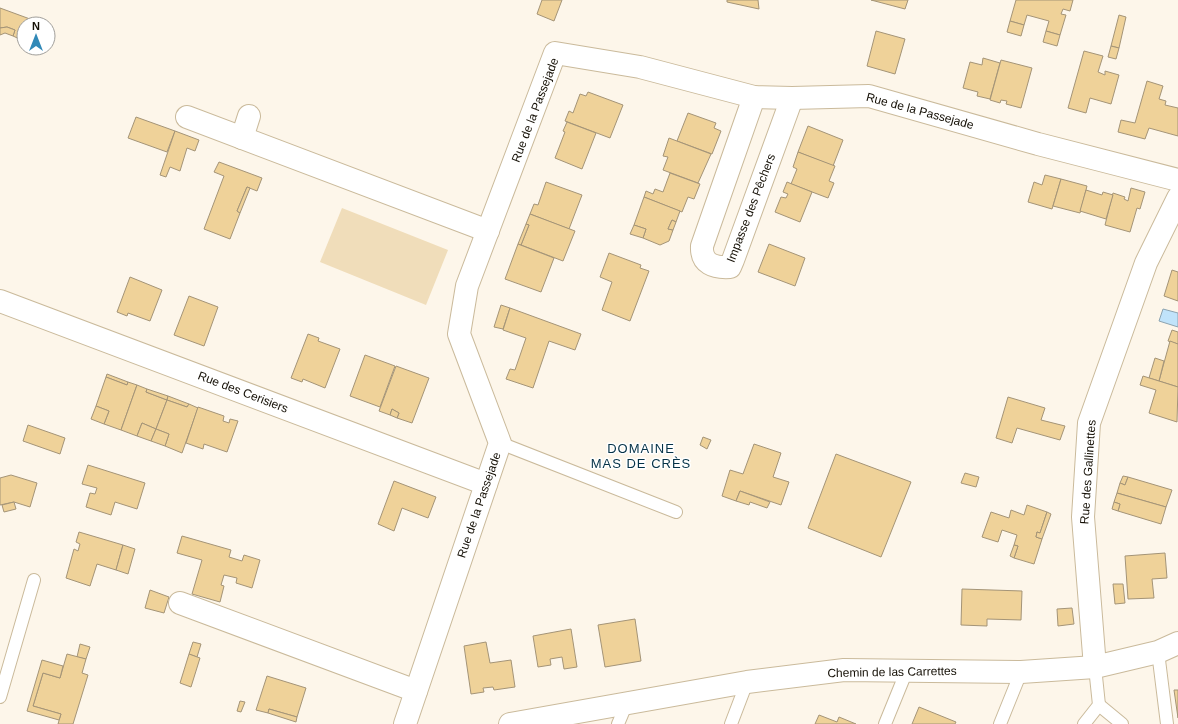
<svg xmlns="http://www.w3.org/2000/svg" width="1178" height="724" viewBox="0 0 1178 724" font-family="Helvetica,sans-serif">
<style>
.green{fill:#f0ddba}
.water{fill:#c0e3fa;stroke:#8ca3b0}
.building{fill:#efd299;stroke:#a49477}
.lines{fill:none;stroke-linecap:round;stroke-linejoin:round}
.lane-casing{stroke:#caba9b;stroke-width:14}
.street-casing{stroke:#caba9b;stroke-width:24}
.lane{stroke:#fff;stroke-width:12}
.street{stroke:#fff;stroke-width:22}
.labels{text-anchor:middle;stroke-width:3;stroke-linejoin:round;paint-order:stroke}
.street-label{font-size:12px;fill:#140f05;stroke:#fff}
.neighbourhood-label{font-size:13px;letter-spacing:1px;fill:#053247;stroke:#fff}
</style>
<rect width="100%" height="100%" fill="#fdf6ea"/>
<polygon class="green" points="342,208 448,250 426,305 320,262"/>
<polygon class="water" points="1163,309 1178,313 1178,327 1159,321"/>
<g class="building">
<polygon points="542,0 562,0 554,21 537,14"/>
<polygon points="727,0 758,0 759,9 727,2"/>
<polygon points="871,0 908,0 905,9"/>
<polygon points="1016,0 1073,0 1070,11 1063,9 1061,14 1066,15 1060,35 1046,31 1049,21 1027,15 1024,25 1010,21"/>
<polygon points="0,8 30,19 28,24 24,24 24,41 13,36 15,30 7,27 0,28"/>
<polygon points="1119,15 1126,17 1119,48 1111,46"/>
<polygon points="1010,21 1024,25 1021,36 1007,32"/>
<polygon points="7,27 15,30 13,36 5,33 0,35 0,28"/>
<polygon points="876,31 905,39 895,74 867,66"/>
<polygon points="1046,31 1060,35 1057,46 1043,42"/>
<polygon points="1111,46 1119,48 1116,59 1108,57"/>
<polygon points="1084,51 1103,56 1098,72 1105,75 1105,71 1119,75 1111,104 1090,98 1086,113 1068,108"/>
<polygon points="983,58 1000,63 990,99 977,96 978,92 963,88 970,62 982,65"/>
<polygon points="1001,60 1032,68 1021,108 1006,104 1007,101 1001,100 1000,103 990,100"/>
<polygon points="1147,81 1163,86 1159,99 1166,101 1165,105 1178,108 1178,136 1149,128 1145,139 1118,132 1121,120 1135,123"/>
<polygon points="588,92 623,105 610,138 565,121 569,111 573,113 580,94 586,96"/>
<polygon points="688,113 716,123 714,128 721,131 712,154 677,141"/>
<polygon points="136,117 175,131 167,152 128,138"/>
<polygon points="567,122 596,133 582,169 555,158 565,132 563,131"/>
<polygon points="808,126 843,140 833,166 798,152"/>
<polygon points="175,131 199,140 195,151 187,148 180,171 170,167 166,177 160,175"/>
<polygon points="669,138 711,154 698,183 663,170 668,157 663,156"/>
<polygon points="798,152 835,166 829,181 834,183 828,198 791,184 797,169 793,167"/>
<polygon points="219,162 262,178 257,191 247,187 237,211 240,213 230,239 204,229 224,176 214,172"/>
<polygon points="670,173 700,184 694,199 688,197 682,212 644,197 646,191 653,194 655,189 663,192"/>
<polygon points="1045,175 1061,179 1052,209 1028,202 1034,182 1042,185"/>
<polygon points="1061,179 1087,186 1080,213 1053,206"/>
<polygon points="546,182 582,195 569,229 530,214 534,204 538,205"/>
<polygon points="787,182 812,192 800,222 775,212 781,197 786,198 788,194 783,192"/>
<polygon points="247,187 250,188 240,213 237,211"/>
<polygon points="1131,188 1145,192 1140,209 1137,208 1130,232 1105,225 1113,193 1125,197 1124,199 1128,201"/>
<polygon points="1086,190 1102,195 1103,192 1113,195 1106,219 1080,211"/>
<polygon points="644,197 680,211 676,222 672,220 668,229 673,230 669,241 660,245 643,238 646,229 634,225"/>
<polygon points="530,214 575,231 563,261 521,245 529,225 526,224"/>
<polygon points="672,220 676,222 673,230 668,229"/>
<polygon points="526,224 529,225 521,245 518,244"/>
<polygon points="634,225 646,229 643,238 630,234"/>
<polygon points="518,244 554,258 541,292 505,279"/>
<polygon points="769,244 805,258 795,286 758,272"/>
<polygon points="609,253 641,265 640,268 649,271 630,321 602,310 612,282 600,277"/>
<polygon points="1172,270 1178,272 1178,301 1164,296"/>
<polygon points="130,277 162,290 150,321 128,313 127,316 117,312"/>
<polygon points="189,296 218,307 204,346 174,335"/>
<polygon points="501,305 510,308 503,329 494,327"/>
<polygon points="510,308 581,334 575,350 549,341 533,388 506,379 510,369 515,370 526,338 503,330"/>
<polygon points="1172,330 1178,332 1178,344 1168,341"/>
<polygon points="308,334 319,338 318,341 340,349 325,388 303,379 302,382 291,378"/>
<polygon points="1170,341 1178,344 1178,387 1159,381"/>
<polygon points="365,355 395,366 380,407 350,396"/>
<polygon points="1155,358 1164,361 1159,381 1149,378"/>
<polygon points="396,366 429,378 412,423 397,418 399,413 392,409 390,415 379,411"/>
<polygon points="107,374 128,382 127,385 106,377"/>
<polygon points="1143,376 1178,387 1177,422 1149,413 1156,390 1140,385"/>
<polygon points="106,377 127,385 128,382 137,385 121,430 104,424 109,411 96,406"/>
<polygon points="137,385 147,389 146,392 167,400 156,429 142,423 137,436 121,430"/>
<polygon points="147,389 168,396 167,400 146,392"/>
<polygon points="168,396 189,404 187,407 167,400"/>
<polygon points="1008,397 1045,408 1041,420 1065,426 1060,440 1017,428 1012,443 996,438"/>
<polygon points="167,400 187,407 189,404 198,408 182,453 165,446 169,434 156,429"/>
<polygon points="96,406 109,411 104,424 91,419"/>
<polygon points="198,407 224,416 223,421 229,423 230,419 238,421 227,452 204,444 203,449 186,443"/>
<polygon points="392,409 399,413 397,418 390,415"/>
<polygon points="142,423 156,429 151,441 137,436"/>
<polygon points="28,425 65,438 60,454 23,441"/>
<polygon points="156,429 169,434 165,446 151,441"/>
<polygon points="703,437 711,440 707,449 700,445"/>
<polygon points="754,444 781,453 773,477 789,482 781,505 740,491 736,501 722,496 730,470 743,474"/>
<polygon points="836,454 911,482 881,557 808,528"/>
<polygon points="88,465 145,483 137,509 115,502 111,515 86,507 90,493 95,494 97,488 82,484"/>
<polygon points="965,473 979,477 976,487 961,483"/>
<polygon points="11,475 37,483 30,507 14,502 0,505 0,478"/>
<polygon points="1123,476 1128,477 1125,485 1120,483"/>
<polygon points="1128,477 1172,490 1166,507 1117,493 1120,483 1125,485"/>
<polygon points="394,481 436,497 428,518 402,508 394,531 378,524"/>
<polygon points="740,491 770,502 767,508 750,502 749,505 736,501"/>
<polygon points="1117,493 1166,507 1161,524 1118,511 1120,504 1114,502"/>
<polygon points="14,502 16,509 4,512 2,505"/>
<polygon points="1114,502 1120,504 1118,511 1112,509"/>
<polygon points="1027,505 1047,512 1040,533 1037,532 1036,537 1042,539 1034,564 1014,558 1018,546 1014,545 1017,535 1002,530 998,542 982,537 991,512 1009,518 1011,510 1024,515"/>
<polygon points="1047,512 1051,514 1042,539 1036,537 1037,532 1040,533"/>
<polygon points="79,532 123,545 116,570 97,564 90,586 66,578 74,549 78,551 80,544 76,542"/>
<polygon points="182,536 231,550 229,557 242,561 244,555 260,560 252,588 236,583 237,578 224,575 221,585 224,586 220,602 192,594 202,560 177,553"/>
<polygon points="123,545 135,549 128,574 116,570"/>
<polygon points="1014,545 1018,546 1014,558 1010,556"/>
<polygon points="1165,553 1167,578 1152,579 1154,598 1128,599 1125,556"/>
<polygon points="1113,584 1123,584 1125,603 1115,604"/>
<polygon points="962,589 1022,591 1021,620 987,619 987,626 961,625"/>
<polygon points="150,590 169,597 164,613 145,608"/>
<polygon points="1072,608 1074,624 1058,626 1057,609"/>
<polygon points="635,619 641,661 605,667 598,625"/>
<polygon points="571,629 577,667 564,669 562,657 550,659 551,665 538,667 533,636"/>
<polygon points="193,642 201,644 197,657 189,654"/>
<polygon points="486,642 490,663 511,660 515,687 494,690 493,687 483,688 484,692 471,694 464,646"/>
<polygon points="80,644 90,647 86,659 77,657"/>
<polygon points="67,654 86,659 82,673 88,675 73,724 58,724 61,714 33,706 43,673 60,678"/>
<polygon points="189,654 200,658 191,687 180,683"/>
<polygon points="42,660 63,666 60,678 43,673 33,706 61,714 59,720 27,711"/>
<polygon points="267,676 306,688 297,717 269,709 268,713 256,710"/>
<polygon points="1174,690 1178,690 1178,718"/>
<polygon points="240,701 245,702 241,712 237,711"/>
<polygon points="919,707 956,722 955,724 912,724"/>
<polygon points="269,709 297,717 296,722 268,713"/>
<polygon points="819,715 837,722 839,717 856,724 815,724"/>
</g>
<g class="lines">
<g class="lane-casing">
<g id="lane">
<polyline points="500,443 676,512"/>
<polyline points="1158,652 1167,724"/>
<polyline points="0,697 34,580"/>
<polyline points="1099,705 1122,724"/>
<polyline points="618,724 626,705"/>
<polyline points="731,724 747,682"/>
<polyline points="885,724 907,670"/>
<polyline points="1000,724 1021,672"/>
<polyline points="1084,724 1099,705 1095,667"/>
</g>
</g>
<g class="street-casing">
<g id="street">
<path d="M754,97l-52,149c-1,18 12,22 28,21l3,-7 59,-162"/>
<polyline points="187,117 488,231"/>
<polyline points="242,138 249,116"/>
<polyline points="0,301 486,484"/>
<polyline points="180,603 416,691"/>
<polyline points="1095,667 1083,517 1089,423 1146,263 1178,198"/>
<polyline points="405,724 500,443 459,334 467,286 555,53 640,67 754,97 792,98 869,96 1038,144 1178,180"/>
<polyline points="510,724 747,682 844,670 1021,672 1095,667 1158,652 1178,643"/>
</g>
</g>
<use href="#lane" class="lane"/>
<use href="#street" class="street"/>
</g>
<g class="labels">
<g class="street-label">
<text transform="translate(535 110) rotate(-69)" y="4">Rue de la Passejade</text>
<text transform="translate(920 111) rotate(15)" y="4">Rue de la Passejade</text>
<text transform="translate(751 208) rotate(-69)" y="4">Impasse des Pêchers</text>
<text transform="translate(243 392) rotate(21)" y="4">Rue des Cerisiers</text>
<text transform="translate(1088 472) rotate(-86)" y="4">Rue des Gallinettes</text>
<text transform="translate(479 505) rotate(-71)" y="4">Rue de la Passejade</text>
<text transform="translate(892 672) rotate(-1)" y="4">Chemin de las Carrettes</text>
</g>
<g class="neighbourhood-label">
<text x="641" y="453">DOMAINE<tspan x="641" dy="15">MAS DE CRÈS</tspan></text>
</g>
</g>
<g transform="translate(36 36)"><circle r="19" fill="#ffffff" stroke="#a19f9b"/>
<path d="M0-3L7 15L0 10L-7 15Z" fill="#3189b7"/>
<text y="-6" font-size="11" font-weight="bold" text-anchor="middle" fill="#140f05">N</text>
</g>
</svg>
